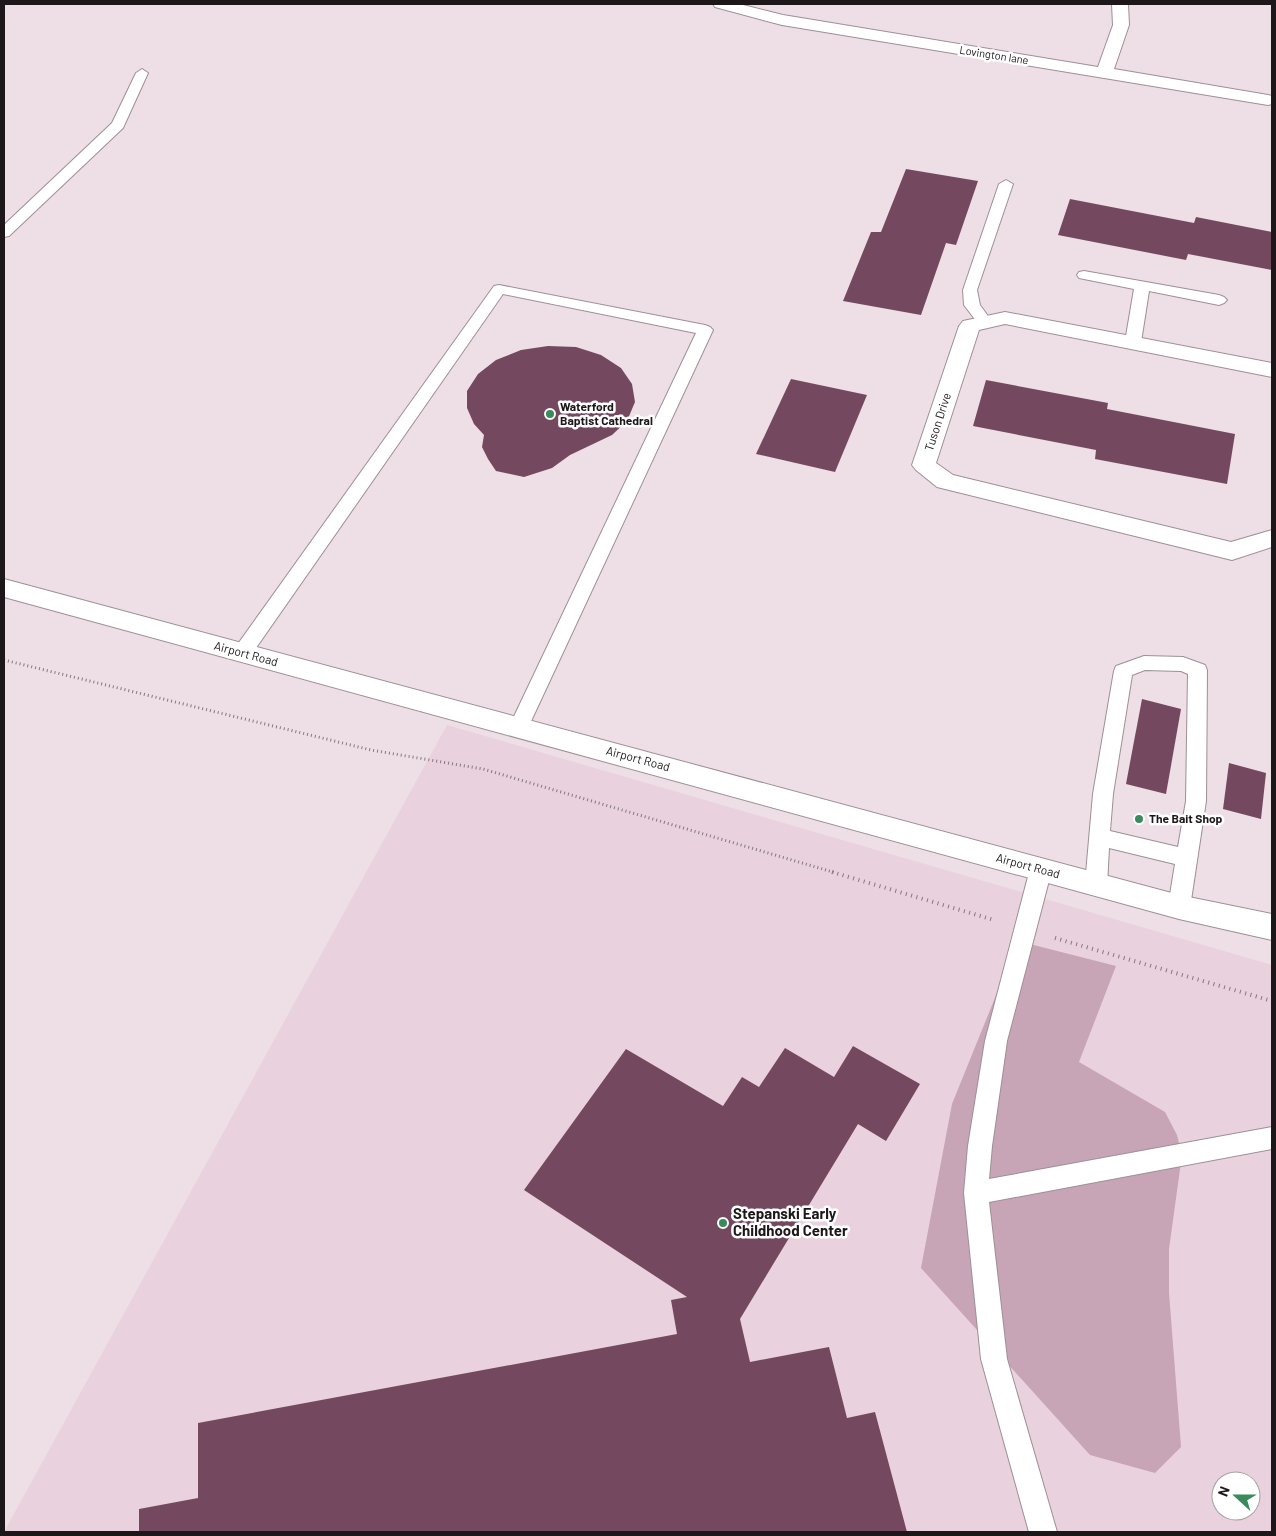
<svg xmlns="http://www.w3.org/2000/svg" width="1276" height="1536" viewBox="0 0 1276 1536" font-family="Barlow,sans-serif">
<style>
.built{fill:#e9d1dd;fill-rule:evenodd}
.green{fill:#c7a5b6}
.building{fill:#744960}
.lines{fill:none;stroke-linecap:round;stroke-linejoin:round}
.service-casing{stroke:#9e8f96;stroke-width:2}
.minor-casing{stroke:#9e8f96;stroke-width:2}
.tertiary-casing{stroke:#9e8f96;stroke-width:2}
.path-far1{stroke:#84797f;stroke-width:3;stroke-dasharray:1 3;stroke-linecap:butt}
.path{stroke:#84797f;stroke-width:4;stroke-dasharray:1 4.5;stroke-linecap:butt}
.service{fill:#fff;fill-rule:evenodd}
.minor{fill:#fff;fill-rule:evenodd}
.tertiary{fill:#fff;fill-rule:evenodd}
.poi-dot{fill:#398b5c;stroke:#fff;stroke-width:2}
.labels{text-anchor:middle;stroke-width:5;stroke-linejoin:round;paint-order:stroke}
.far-street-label{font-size:11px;fill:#1d171a;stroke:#fff}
.poi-label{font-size:12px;font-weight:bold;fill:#1d171a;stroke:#fff;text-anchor:start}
.street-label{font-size:12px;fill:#1d171a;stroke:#fff}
.near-poi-label{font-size:15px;font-weight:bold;fill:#1d171a;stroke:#fff;text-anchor:start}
</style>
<rect width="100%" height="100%" fill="#eedee6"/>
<path class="built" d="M447,725l825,240v567h-1268zM1221,1481h30v30h-30z"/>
<polygon class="green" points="1018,941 1116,966 1079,1062 1165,1112 1177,1135 1182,1155 1169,1249 1169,1293 1181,1447 1155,1473 1090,1455 921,1268 952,1104"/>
<g class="building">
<polygon points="906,169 978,181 956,245 946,243 921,315 843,301 871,232 881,232"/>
<polygon points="1070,199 1194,223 1196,217 1272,232 1272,270 1188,254 1186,260 1058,235"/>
<polygon points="548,346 576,347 601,355 621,368 632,384 635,402 627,421 612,435 570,455 552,468 524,477 496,471 488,459 482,447 484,435 474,424 467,408 467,391 478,374 496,360 521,350"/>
<polygon points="791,379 867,395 835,472 756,454"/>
<polygon points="986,380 1108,403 1107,409 1235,434 1227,484 1095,459 1096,450 973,426"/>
<polygon points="1142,699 1181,709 1166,794 1126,784"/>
<polygon points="1229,763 1266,773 1261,819 1223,809"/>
<polygon points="853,1046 920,1084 886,1141 858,1124 740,1319 750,1362 829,1347 847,1418 875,1412 907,1532 139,1532 139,1509 198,1498 198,1423 677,1334 671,1300 687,1297 524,1190 626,1049 723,1106 742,1077 759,1087 785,1048 834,1077"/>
</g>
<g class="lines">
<g class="service-casing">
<g id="service">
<polygon points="142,69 148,73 123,128 9,236 4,237 4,225 112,123 136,73"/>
<polygon points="1006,180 1013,184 977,290 980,305 993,323 990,326 980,326 964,305 963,290 999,184"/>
<polygon points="1084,271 1219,295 1224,297 1227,300 1224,303 1219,305 1149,291 1141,342 1138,345 1128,345 1125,342 1134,289 1079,278 1077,275 1079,272"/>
<polygon points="499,285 705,325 710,327 713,330 526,732 519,735 512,732 509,727 696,333 503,294 249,658 242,660 235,658 233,653 235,648 494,286"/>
<path d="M1144,656l39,1 22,8 2,5 -1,131 -16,106 -3,6 -8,3 -8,-3 -3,-6 7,-43 -66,-16 -2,37 -3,6 -8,3 -8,-3 -3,-6 8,-91 21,-123 2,-5zM1145,670l36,1 7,3 -2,127 -8,46 -68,-16 3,-37 19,-119z"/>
<polygon points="1041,860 1048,863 1052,869 1007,1041 992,1146 989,1179 1272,1127 1272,1149 989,1202 1007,1359 1057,1532 1029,1532 981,1359 964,1193 968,1146 985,1041 1030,869 1034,863"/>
</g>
</g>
<g class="minor-casing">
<g id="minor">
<polygon points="713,4 739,4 783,15 1098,67 1113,25 1112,4 1128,4 1129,25 1114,69 1268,95 1272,96 1272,104 1268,105 782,25 715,7"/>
<polygon points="1005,312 1272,363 1272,377 1005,324 979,330 936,463 953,475 1231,542 1272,530 1272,547 1232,560 937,487 916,470 912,465 959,326 963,321"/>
</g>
</g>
<g class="tertiary-casing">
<polygon id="tertiary" points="4,579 1179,895 1272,914 1272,940 1179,919 4,597"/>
</g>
<polyline class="path-far1" points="4,660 371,750 483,769 836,873"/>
<g class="path">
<polyline points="832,872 994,920"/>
<polyline points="1055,938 1272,1001"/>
</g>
<use href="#service" class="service"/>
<use href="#minor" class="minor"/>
<use href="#tertiary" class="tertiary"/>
</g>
<g class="poi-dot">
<circle cx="550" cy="414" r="5"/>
<circle cx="1139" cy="819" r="5"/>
<circle cx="723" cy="1223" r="5"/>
</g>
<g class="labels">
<g class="far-street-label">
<text transform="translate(994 55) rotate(9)" y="4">Lovington lane</text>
</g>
<g class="poi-label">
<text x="560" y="411">Waterford<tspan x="560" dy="14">Baptist Cathedral</tspan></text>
<text x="1149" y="823">The Bait Shop</text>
</g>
<g class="street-label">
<text transform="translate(938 422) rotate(-72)" y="4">Tuson Drive</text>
<text transform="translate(246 654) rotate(15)" y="4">Airport Road</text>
<text transform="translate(638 759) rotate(15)" y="4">Airport Road</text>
<text transform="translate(1028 866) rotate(15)" y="4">Airport Road</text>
</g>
<g class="near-poi-label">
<text x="733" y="1219">Stepanski Early<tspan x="733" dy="17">Childhood Center</tspan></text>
</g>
</g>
<rect width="1276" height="1536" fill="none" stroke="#1d171a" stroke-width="10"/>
<g transform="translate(1236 1496) rotate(291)"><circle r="24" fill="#ffffff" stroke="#a5a2a3"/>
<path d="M0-4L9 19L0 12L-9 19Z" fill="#398b5c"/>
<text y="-8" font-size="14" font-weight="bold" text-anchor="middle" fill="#1d171a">N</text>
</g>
</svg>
